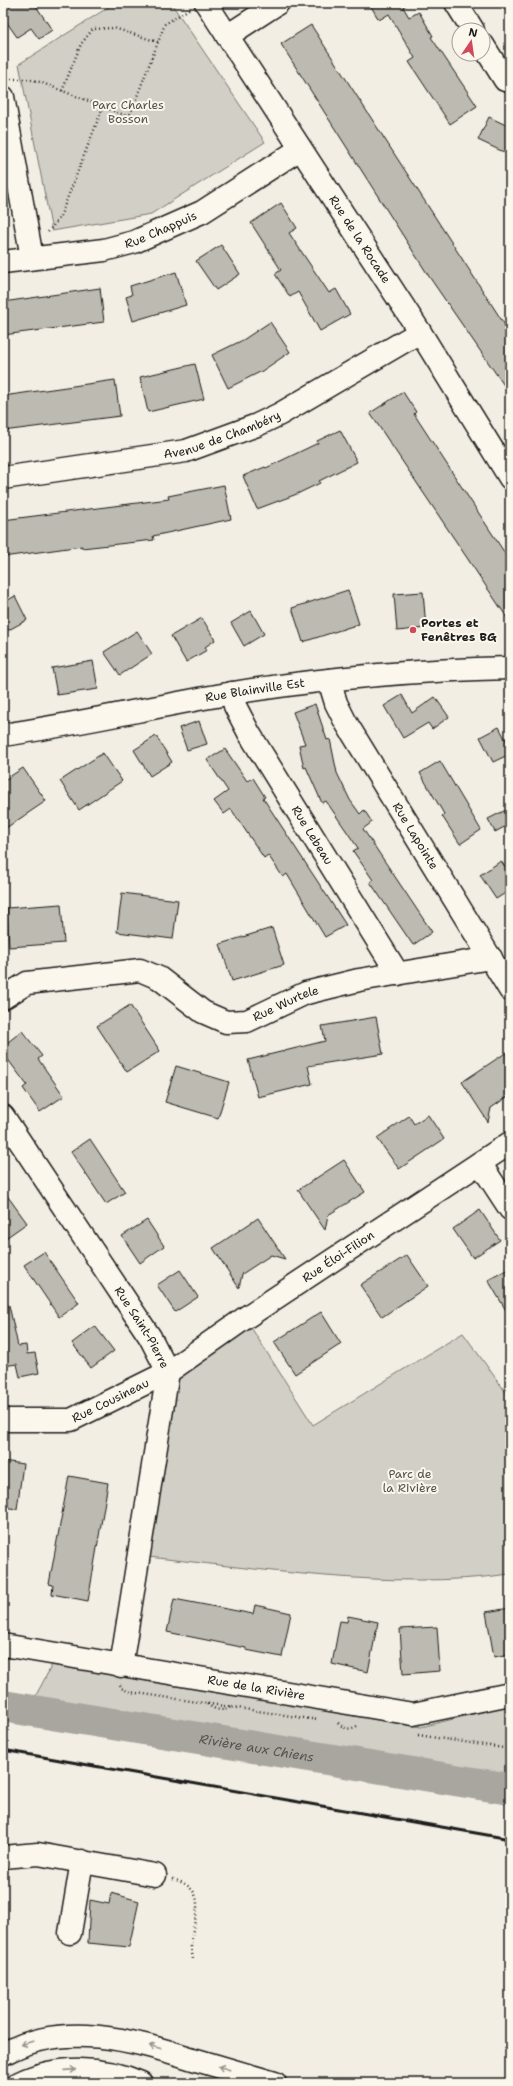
<svg xmlns="http://www.w3.org/2000/svg" width="513" height="2086" viewBox="0 0 513 2086" font-family="'Shantell Sans',sans-serif">
<style>
.green{fill:#d2cfc6;stroke:#777671}
.lines{fill:none;stroke-linecap:round;stroke-linejoin:round}
.river{stroke:#a9a6a0;stroke-width:32}
.building{fill:#bdbab1;stroke:#1c1c1c}
.minor-casing{stroke:#1c1c1c;stroke-width:25}
.highway-casing{stroke:#1c1c1c;stroke-width:25}
.path{stroke:#1c1c1c;stroke-width:2.5;stroke-dasharray:1 3;stroke-linecap:butt}
.minor{stroke:#fbf7ec;stroke-width:22}
.highway{stroke:#fbf7ec;stroke-width:22}
.rail{stroke:#1c1c1c;stroke-width:3}
.oneway{stroke:#97948e}
.poi-dot{fill:#d1495b;stroke:#fbf7ec;stroke-width:1.5}
.labels{text-anchor:middle;stroke-width:4;stroke-linejoin:round;paint-order:stroke}
.park-label{font-size:12px;fill:#53524f;stroke:#fbf7ec}
.street-label{font-size:12px;fill:#1c1c1c;stroke:#fbf7ec}
.poi-label{font-size:12px;font-weight:bold;fill:#1c1c1c;stroke:#fbf7ec;text-anchor:start}
.water-label{font-size:13px;font-style:italic;fill:#545351;stroke:#fbf7ec}
</style>
<rect width="100%" height="100%" fill="#f2eee4"/>
<filter id="ink" filterUnits="userSpaceOnUse"><feTurbulence type="fractalNoise" baseFrequency=".025" numOctaves="2"/><feDisplacementMap in="SourceGraphic" scale="8" xChannelSelector="R" yChannelSelector="G"/><feConvolveMatrix kernelMatrix="1 2 1 2 8 2 1 2 1" color-interpolation-filters="sRGB"/></filter>
<g filter="url(#ink)">
<g class="green">
<polygon points="115,3 171,3 265,142 151,214 52,231 19,64"/>
<path d="M245,1318l68,107 150,-92 47,65v176c-119,17 -252,-6 -372,-18l30,-184z"/>
<polygon points="52,1665 421,1727 510,1705 510,1784 27,1712"/>
</g>
<g class="lines">
<path class="river" id="s1" d="M3,1706l507,83"/>
</g>
<g class="building">
<polygon points="3,3 34,3 52,30 39,39 31,28 17,37 3,17"/>
<polygon points="369,3 409,3 403,7 409,17 419,12 433,36 431,37 477,106 450,124 409,62 415,58 389,14 379,20"/>
<polygon points="311,25 510,333 510,394 430,278 281,44"/>
<polygon points="489,117 510,127 510,155 478,140"/>
<polygon points="281,203 297,228 289,233 329,293 336,289 350,314 320,331 298,292 290,297 275,274 281,270 251,223"/>
<polygon points="221,245 240,274 216,290 196,261"/>
<polygon points="176,272 186,305 133,321 126,297 132,295 130,286"/>
<polygon points="100,288 104,322 3,335 3,302"/>
<polygon points="270,322 290,352 262,371 228,388 212,355 243,340"/>
<polygon points="195,364 204,399 148,412 140,377"/>
<polygon points="115,380 120,416 3,431 3,396"/>
<polygon points="403,392 416,412 414,414 510,561 510,622 370,413"/>
<polygon points="340,430 357,462 319,481 320,483 297,494 257,509 243,476 265,467 266,468 318,443 317,441"/>
<polygon points="224,485 231,519 153,536 154,540 82,548 82,546 3,557 3,520 169,499 168,496"/>
<polygon points="348,590 359,624 303,642 292,608"/>
<polygon points="423,592 426,628 397,631 394,594"/>
<polygon points="15,596 27,620 3,633 3,603"/>
<polygon points="251,611 264,634 244,646 231,623"/>
<polygon points="202,618 215,640 205,647 207,650 186,662 171,636"/>
<polygon points="137,631 152,654 120,675 104,652"/>
<polygon points="93,661 98,689 57,695 52,668"/>
<polygon points="402,695 412,713 435,697 449,717 432,729 428,723 403,738 384,706"/>
<polygon points="315,704 327,740 330,739 337,773 350,800 360,814 364,810 372,822 363,829 432,932 413,945 370,882 373,880 353,851 358,848 326,801 322,803 306,767 304,768 299,745 305,744 293,712"/>
<polygon points="199,721 207,744 187,750 179,728"/>
<polygon points="499,727 510,748 510,754 493,762 480,737"/>
<polygon points="156,736 172,762 150,776 134,750"/>
<polygon points="225,749 247,781 253,778 265,797 263,798 346,925 325,937 287,874 283,877 268,855 264,858 231,809 224,814 214,801 228,791 207,760"/>
<polygon points="103,753 122,781 79,810 60,781"/>
<polygon points="440,761 481,830 460,844 442,816 444,814 420,773"/>
<polygon points="23,768 46,801 3,830 3,781"/>
<polygon points="510,808 510,824 495,832 488,819"/>
<polygon points="501,861 510,874 510,890 496,899 480,875"/>
<polygon points="122,893 178,900 173,939 117,932"/>
<polygon points="61,904 64,943 9,947 7,908"/>
<polygon points="272,928 284,965 232,981 220,944"/>
<polygon points="130,1005 160,1051 127,1072 97,1026"/>
<polygon points="376,1017 383,1054 308,1066 312,1084 258,1097 248,1060 325,1041 322,1026"/>
<polygon points="22,1031 42,1056 38,1059 64,1096 40,1112 23,1088 27,1085 3,1053 3,1046"/>
<polygon points="510,1050 510,1095 491,1108 488,1122 462,1082"/>
<polygon points="176,1066 229,1082 218,1118 165,1102"/>
<polygon points="428,1115 444,1139 399,1169 377,1138 409,1116 414,1124"/>
<polygon points="90,1139 125,1192 106,1204 71,1152"/>
<polygon points="344,1160 365,1192 328,1215 325,1230 298,1190"/>
<polygon points="3,1190 27,1223 3,1240"/>
<polygon points="480,1210 500,1240 473,1258 453,1229"/>
<polygon points="258,1218 285,1259 271,1255 242,1274 239,1288 213,1248"/>
<polygon points="147,1220 164,1246 140,1263 122,1236"/>
<polygon points="44,1252 79,1303 59,1317 24,1265"/>
<polygon points="407,1255 428,1286 382,1317 360,1285"/>
<polygon points="510,1268 510,1317 488,1280"/>
<polygon points="180,1270 198,1297 175,1312 157,1285"/>
<polygon points="9,1305 18,1346 26,1345 27,1354 35,1353 39,1373 20,1377 17,1364 3,1366 3,1306"/>
<polygon points="321,1312 341,1344 295,1374 274,1342"/>
<polygon points="95,1326 114,1351 91,1368 72,1343"/>
<polygon points="3,1461 23,1464 17,1509 3,1507"/>
<polygon points="69,1476 108,1483 88,1601 52,1594 53,1585 49,1584"/>
<polygon points="174,1599 253,1614 255,1605 291,1613 282,1657 246,1650 246,1648 167,1632"/>
<polygon points="510,1608 510,1654 494,1657 486,1612"/>
<polygon points="348,1616 378,1622 368,1672 332,1664 340,1621 347,1622"/>
<polygon points="437,1627 440,1671 403,1674 400,1629"/>
<polygon points="111,1893 139,1901 129,1947 88,1943 90,1900 109,1904"/>
</g>
<g class="lines">
<g class="minor-casing">
<g id="minor">
<path id="s2" d="M206,3l214,329 90,146"/>
<polyline points="456,3 473,30"/>
<polyline points="227,36 278,3"/>
<polyline points="483,45 505,80 510,81"/>
<polyline points="3,97 32,258"/>
<path id="s3" d="M3,262l101,-12 30,-8 68,-30 98,-63"/>
<path id="s4" d="M3,478l183,-27 71,-26 23,-11 140,-82"/>
<path id="s5" d="M329,680l7,23 9,18 165,269"/>
<path id="s6" d="M232,693l3,13 14,27 149,241"/>
<path id="s7" d="M3,735c77,-11 153,-29 230,-42 92,-15 184,-23 277,-25"/>
<path id="s8" d="M3,998l24,-15 113,-13 19,8 44,34 23,10 21,-1 59,-28 53,-13 132,-22"/>
<path id="s9" d="M3,1116l147,221 18,35 -47,294"/>
<polyline points="480,1163 510,1209"/>
<path id="s10" d="M3,1420h68l97,-48 77,-54 265,-175"/>
<path id="s11" d="M3,1645l410,69 97,-20"/>
<polyline points="3,1857 38,1854 155,1875"/>
<polyline points="70,1933 82,1861"/>
</g>
</g>
<g class="highway-casing">
<g id="highway">
<path d="M3,2054c60,-34 129,-14 190,5 27,8 55,16 82,24"/>
<path d="M19,2083c38,-18 84,-17 122,0"/>
</g>
</g>
<g class="path">
<polyline points="11,79 27,79 40,82 129,117 165,24 189,9"/>
<polyline points="62,91 81,44 93,29 114,28 158,42"/>
<polyline points="48,232 60,217 103,107"/>
<polyline points="120,1685 121,1688 130,1692 318,1720"/>
<path d="M207,1704c8,6 15,8 24,3"/>
<path d="M338,1723c6,6 11,7 19,3"/>
<polyline points="418,1735 510,1749"/>
<path d="M173,1879c40,12 18,40 18,67 0,5 2,10 2,15"/>
</g>
<use href="#minor" class="minor"/>
<use href="#highway" class="highway"/>
<polyline class="rail" points="3,1750 510,1839"/>
</g>
<defs><path id="oneway-shaft" d="M-6 0H5M1.5-3L5.5 0L1.5 3" fill="none" stroke-width="1.6" stroke-linecap="round" stroke-linejoin="round"/></defs>
<g class="oneway">
<use href="#oneway-shaft" transform="translate(27 2043) rotate(162)"/>
<use href="#oneway-shaft" transform="translate(155 2047) rotate(-165)"/>
<use href="#oneway-shaft" transform="translate(224 2068) rotate(-163)"/>
<use href="#oneway-shaft" transform="translate(70 2070) rotate(-4)"/>
</g>
</g>
<circle class="poi-dot" cx="413" cy="630" r="4"/>
<g class="labels">
<g class="park-label">
<text x="128" y="109">Parc Charles<tspan x="128" dy="14">Bosson</tspan></text>
<text x="410" y="1478">Parc de<tspan x="410" dy="14">la Rivière</tspan></text>
</g>
<g class="street-label">
<text dy="4" stroke="none"><textPath href="#s3" startOffset="162">Rue Chappuis</textPath></text>
<text dy="4" stroke="none"><textPath href="#s2" startOffset="282">Rue de la Rocade</textPath></text>
<text dy="4" stroke="none"><textPath href="#s4" startOffset="224">Avenue de Chambéry</textPath></text>
<text dy="4" stroke="none"><textPath href="#s7" startOffset="256">Rue Blainville Est</textPath></text>
<text dy="4" stroke="none"><textPath href="#s6" startOffset="164">Rue Lebeau</textPath></text>
<text dy="4" stroke="none"><textPath href="#s5" startOffset="179">Rue Lapointe</textPath></text>
<text dy="4" stroke="none"><textPath href="#s8" startOffset="307">Rue Wurtele</textPath></text>
<text dy="4" stroke="none"><textPath href="#s10" startOffset="382">Rue Éloi-Filion</textPath></text>
<text dy="4" stroke="none"><textPath href="#s9" startOffset="253">Rue Saint-Pierre</textPath></text>
<text dy="4" stroke="none"><textPath href="#s10" startOffset="112">Rue Cousineau</textPath></text>
<text dy="4" stroke="none"><textPath href="#s11" startOffset="257">Rue de la Rivière</textPath></text>
</g>
<g class="poi-label">
<text x="421" y="627">Portes et<tspan x="421" dy="14">Fenêtres BG</tspan></text>
</g>
<g class="water-label">
<text dy="5" stroke="none"><textPath href="#s1" startOffset="257">Rivière aux Chiens</textPath></text>
</g>
</g>
<rect width="513" height="2086" fill="none" stroke="#fbf7ec" stroke-width="16"/>
<rect x="8" y="8" width="497" height="2070" fill="none" stroke="#1c1c1c" stroke-width="1.5" filter="url(#ink)"/>
<g transform="translate(471 42) rotate(13)"><circle r="19" fill="#fbf7ec" stroke="#a29f99"/>
<path d="M0-3L7 15L0 10L-7 15Z" fill="#d1495b"/>
<text y="-6" font-size="11" font-weight="bold" text-anchor="middle" fill="#1c1c1c">N</text>
</g>
</svg>
